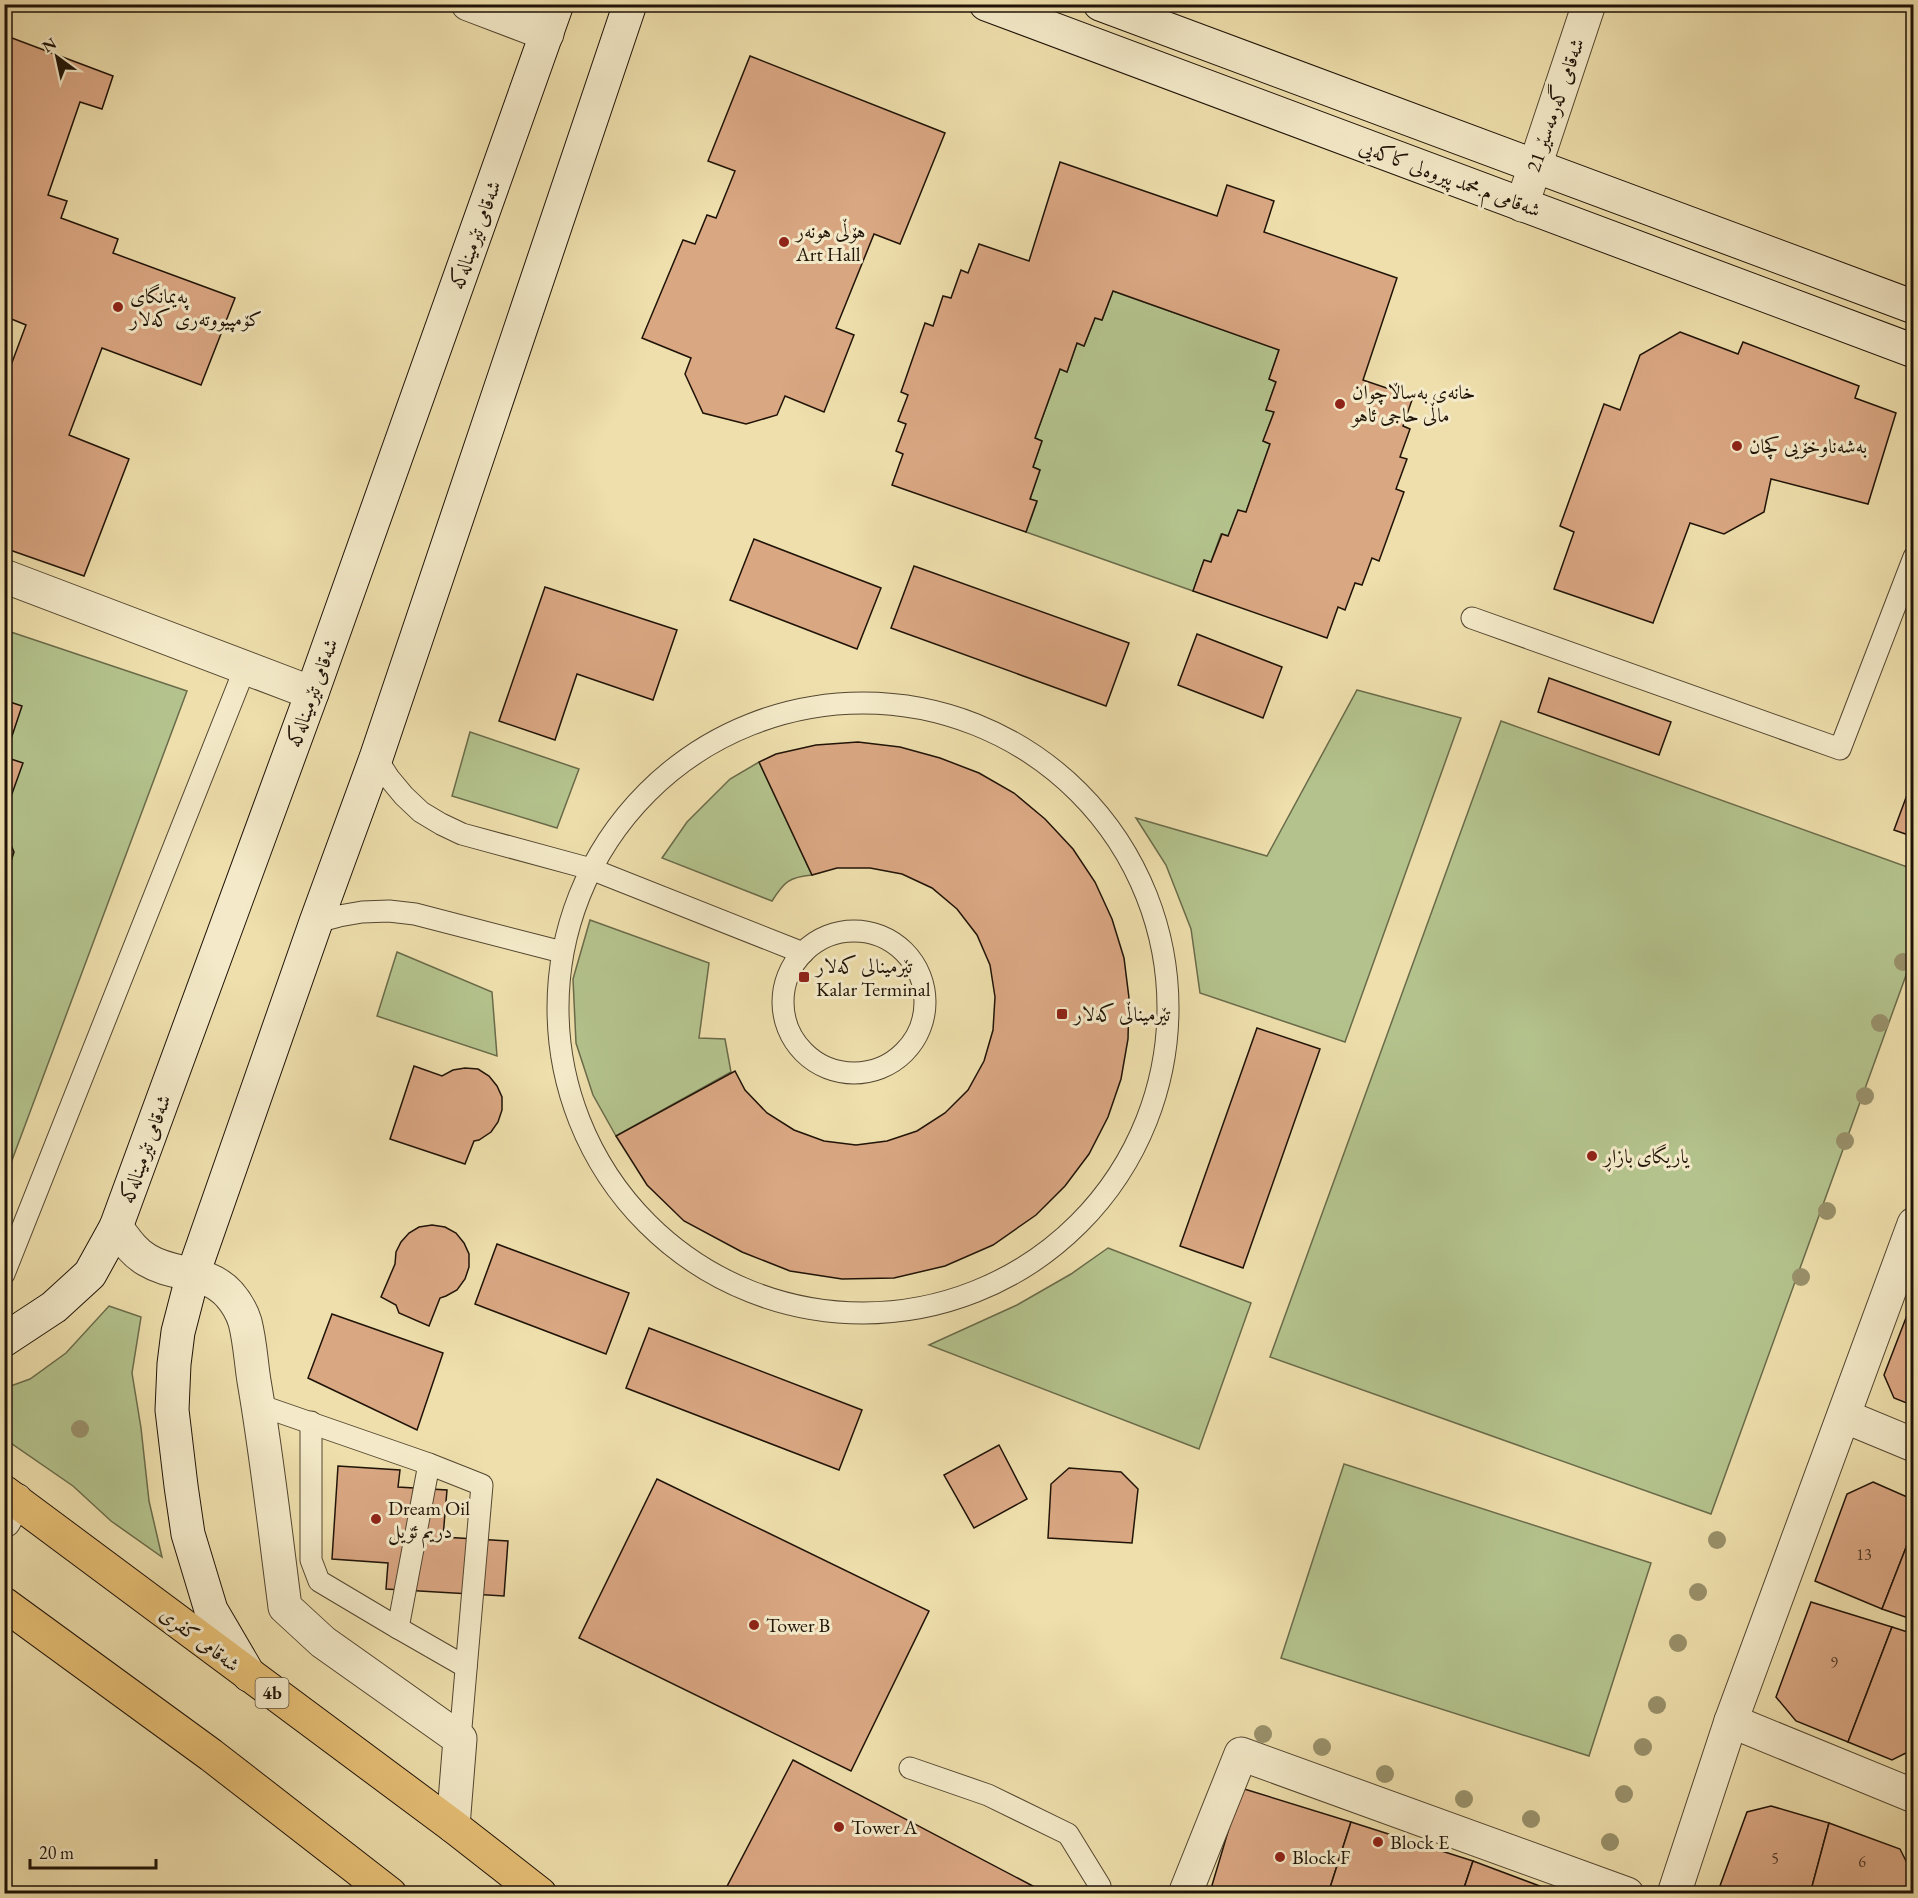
<svg xmlns="http://www.w3.org/2000/svg" width="1918" height="1898" viewBox="0 0 1918 1898" font-family="'EB Garamond',Amiri,serif">
<style>
.green{fill:#b4c38d;stroke:#6a6b4a;stroke-width:1.5}
.building{fill:#daa783;stroke:#1f1307;stroke-width:1.5}
.lines{fill:none;stroke-linecap:round;stroke-linejoin:round}
.lane-casing{stroke:#534630;stroke-width:23}
.street-casing{stroke:#534630;stroke-width:35}
.secondary-casing{stroke:#1f1307;stroke-width:35}
.highway-casing{stroke:#1f1307;stroke-width:35}
.lane{stroke:#f4eac9;stroke-width:21}
.street{stroke:#f4eac9;stroke-width:33}
.secondary{stroke:#f4eac9;stroke-width:33}
.highway{stroke:#e7c076;stroke-width:33}
.tree{fill:#99916b}
.poi-dot{fill:#8f2418;stroke:#f4eac9;stroke-width:2}
.labels{text-anchor:middle;stroke-width:6;stroke-linejoin:round;paint-order:stroke}
.number-label{font-size:16px;fill:#4e3826}
.shield{fill:#f4eac9;stroke:#5f5441;stroke-width:1.5}
.shield-label{font-size:18px;font-weight:bold;fill:#1f1307}
.street-label{font-size:20px;fill:#1f1307;stroke:#f4eac9}
.poi-label{font-size:20px;fill:#1f1307;stroke:#f4eac9;text-anchor:start}
</style>
<rect width="100%" height="100%" fill="#eedfac"/>
<filter id="stains"><feTurbulence type="fractalNoise" baseFrequency=".00333" numOctaves="4"/><feColorMatrix values="0 0 0 0 .2 0 0 0 0 .09 0 0 0 0 .02 0 0 0 .5 -.17"/></filter>
<radialGradient id="worn" r=".72"><stop offset=".6" stop-color="#630" stop-opacity="0"/><stop offset="1" stop-color="#630" stop-opacity=".3"/></radialGradient>
<g class="green">
<polygon points="1113,291 1279,350 1269,379 1276,382 1266,410 1274,412 1263,441 1270,444 1246,512 1228,536 1221,534 1211,562 1204,561 1193,591 1026,532 1037,502 1030,499 1040,470 1033,467 1042,441 1035,438 1060,369 1067,372 1077,343 1084,346 1095,318 1102,320"/>
<polygon points="5,630 187,691 5,1179"/>
<polygon points="1357,690 1461,718 1345,1042 1200,993 1191,929 1166,865 1136,818 1267,856"/>
<polygon points="1501,721 1913,869 1913,956 1711,1514 1270,1357"/>
<polygon points="470,732 579,769 557,828 452,796"/>
<path d="M759,762l53,113c-23,2 -28,7 -40,26l-110,-43 25,-36 43,-43z"/>
<polygon points="590,920 709,963 699,1038 725,1039 731,1072 616,1136 593,1095 576,1043 573,979"/>
<polygon points="397,952 492,992 497,1056 377,1016"/>
<polygon points="1108,1248 1251,1303 1199,1449 929,1345 1017,1305 1071,1274"/>
<polygon points="109,1306 141,1317 132,1373 141,1428 149,1501 162,1557 111,1521 73,1486 5,1439 5,1388 30,1379 66,1353"/>
<polygon points="1344,1464 1651,1563 1589,1756 1281,1658"/>
</g>
<g class="building">
<polygon points="4,35 113,76 102,109 80,102 48,195 67,201 61,218 118,239 113,253 235,298 201,385 102,348 69,435 129,459 84,576 7,549 11,540 4,538 4,384 26,325 4,316"/>
<polygon points="750,56 945,133 900,244 874,234 836,328 854,335 824,412 785,396 777,415 746,424 703,413 685,374 691,358 642,338 683,240 695,244 707,215 716,218 735,171 708,161"/>
<polygon points="1060,162 1217,216 1227,185 1274,201 1264,232 1397,278 1363,380 1413,397 1403,426 1410,429 1400,457 1407,459 1396,489 1404,492 1379,561 1372,558 1362,585 1355,583 1345,610 1338,607 1327,638 1193,591 1204,560 1211,562 1222,534 1228,536 1238,510 1246,512 1270,444 1263,441 1274,412 1266,410 1276,382 1269,379 1279,350 1113,291 1102,320 1095,318 1084,346 1077,343 1067,372 1060,369 1035,438 1042,441 1033,467 1040,470 1030,499 1037,501 1026,532 892,485 903,454 896,451 906,424 898,421 908,395 901,392 925,323 933,326 943,296 951,298 961,270 968,273 979,244 1029,261"/>
<polygon points="1680,332 1738,354 1743,342 1859,386 1855,398 1896,413 1868,504 1771,479 1764,512 1724,534 1690,523 1653,623 1554,589 1574,532 1560,526 1604,404 1620,410 1640,355"/>
<polygon points="754,539 881,588 857,649 730,600"/>
<polygon points="914,566 1129,643 1106,706 891,628"/>
<polygon points="545,587 677,630 653,700 577,674 555,740 499,721"/>
<polygon points="1197,634 1282,667 1263,718 1178,685"/>
<polygon points="1549,678 1671,722 1659,755 1538,712"/>
<polygon points="4,700 22,706 5,757 23,763 4,816"/>
<polygon points="858,742 900,747 940,758 979,773 1014,793 1045,819 1073,849 1095,882 1112,919 1124,958 1129,998 1128,1039 1121,1079 1108,1117 1089,1154 1065,1186 1036,1215 993,1245 945,1266 894,1278 842,1279 790,1271 742,1252 684,1221 647,1185 616,1136 735,1071 745,1090 767,1113 794,1130 824,1141 856,1145 887,1141 917,1131 945,1113 968,1090 984,1061 993,1030 995,997 990,965 977,935 957,909 932,888 902,874 870,868 837,868 812,875 759,762 776,754 816,745"/>
<polygon points="1914,776 1914,837 1894,830"/>
<polygon points="4,829 14,852 4,883"/>
<polygon points="1257,1028 1320,1049 1243,1268 1180,1246"/>
<polygon points="414,1066 442,1076 453,1070 465,1068 478,1069 489,1076 497,1086 502,1097 502,1110 498,1122 491,1132 479,1140 474,1141 465,1164 390,1139"/>
<polygon points="432,1225 445,1227 456,1233 464,1243 469,1254 469,1267 465,1279 457,1290 446,1296 440,1298 429,1326 399,1313 396,1305 381,1297 395,1264 396,1252 401,1242 409,1233 419,1227"/>
<polygon points="497,1244 629,1293 606,1354 475,1304"/>
<polygon points="1914,1297 1914,1406 1894,1398 1884,1375"/>
<polygon points="332,1314 443,1353 417,1430 308,1378"/>
<polygon points="649,1328 862,1410 839,1470 626,1388"/>
<polygon points="999,1445 1027,1499 974,1528 944,1475"/>
<polygon points="338,1466 400,1470 398,1487 447,1490 443,1537 508,1541 504,1596 386,1589 388,1563 332,1559"/>
<polygon points="1069,1468 1121,1472 1138,1489 1132,1543 1048,1538 1051,1484"/>
<polygon points="657,1479 929,1611 851,1771 579,1638"/>
<polygon points="1873,1482 1914,1500 1914,1527 1882,1609 1815,1581 1847,1494"/>
<polygon points="1914,1527 1914,1620 1882,1609"/>
<polygon points="1811,1602 1892,1627 1848,1742 1796,1721 1776,1697"/>
<polygon points="1892,1627 1914,1634 1914,1749 1892,1760 1848,1742"/>
<polygon points="793,1760 1048,1894 723,1894"/>
<polygon points="1241,1788 1351,1822 1328,1894 1216,1894 1210,1892"/>
<polygon points="1771,1806 1829,1823 1810,1894 1717,1894 1747,1812"/>
<polygon points="1351,1822 1473,1861 1462,1894 1328,1894"/>
<polygon points="1829,1823 1900,1849 1912,1873 1905,1894 1810,1894"/>
<polygon points="1473,1861 1561,1894 1462,1894"/>
</g>
<g class="lines">
<g class="lane-casing">
<g id="lane">
<polyline points="1472,618 1840,749 1914,557"/>
<circle cx="863" cy="1008" r="305"/>
<polyline points="376,758 389,778 404,796 421,812 441,824 462,834 591,869 803,953"/>
<polyline points="316,922 339,916 362,912 389,911 415,914 562,952"/>
<circle cx="854" cy="1002" r="71"/>
<polyline points="4,1274 245,668"/>
<polyline points="259,1405 429,1464 482,1485 460,1739"/>
<polyline points="311,1422 311,1560 319,1581 398,1628"/>
<polyline points="429,1464 398,1628 466,1667"/>
<polyline points="910,1768 988,1795 1068,1834 1100,1886 1096,1894"/>
</g>
</g>
<g class="street-casing">
<g id="street">
<polyline points="468,4 547,34"/>
<polyline points="1522,205 1589,4"/>
<polyline points="4,576 312,693"/>
<path d="M116,1227c9,12 17,25 31,33 28,17 59,9 82,34 7,8 13,18 16,28 5,19 6,40 9,59 13,75 21,150 31,226l38,35 137,97 -7,87"/>
<polyline points="1844,1416 1914,1445"/>
<polyline points="4,1521 16,1500"/>
<polyline points="1731,1721 1914,1796"/>
<polyline points="1185,1894 1241,1754 1627,1894"/>
<polyline points="1674,1894 1731,1721 1914,1224"/>
</g>
</g>
<g class="secondary-casing">
<g id="secondary">
<polyline points="986,4 1914,351"/>
<polyline points="1100,4 1914,307"/>
<polyline points="4,1340 54,1307 90,1274 116,1227 312,693 557,4"/>
<polyline points="249,1675 211,1610 188,1534 181,1486 172,1410 174,1364 178,1332 193,1274 316,922 376,758 630,4"/>
</g>
</g>
<g class="highway-casing">
<g id="highway">
<polyline points="4,1492 453,1826 540,1894"/>
<polyline points="4,1604 211,1755 390,1894"/>
</g>
</g>
<use href="#lane" class="lane"/>
<use href="#street" class="street"/>
<use href="#secondary" class="secondary"/>
<use href="#highway" class="highway"/>
</g>
<g class="tree">
<circle cx="1903" cy="962" r="9"/>
<circle cx="1880" cy="1023" r="9"/>
<circle cx="1865" cy="1096" r="9"/>
<circle cx="1845" cy="1141" r="9"/>
<circle cx="1827" cy="1211" r="9"/>
<circle cx="1801" cy="1277" r="9"/>
<circle cx="80" cy="1429" r="9"/>
<circle cx="1717" cy="1540" r="9"/>
<circle cx="1698" cy="1592" r="9"/>
<circle cx="1678" cy="1643" r="9"/>
<circle cx="1657" cy="1705" r="9"/>
<circle cx="1263" cy="1734" r="9"/>
<circle cx="1322" cy="1747" r="9"/>
<circle cx="1643" cy="1747" r="9"/>
<circle cx="1385" cy="1774" r="9"/>
<circle cx="1624" cy="1794" r="9"/>
<circle cx="1464" cy="1799" r="9"/>
<circle cx="1531" cy="1819" r="9"/>
<circle cx="1610" cy="1842" r="9"/>
</g>
<g class="poi-dot">
<circle cx="784" cy="242" r="6"/>
<circle cx="118" cy="307" r="6"/>
<circle cx="1340" cy="404" r="6"/>
<circle cx="1737" cy="446" r="6"/>
<rect x="798" y="971" width="12" height="12" rx="3"/>
<rect x="1056" y="1008" width="12" height="12" rx="3"/>
<circle cx="1592" cy="1156" r="6"/>
<circle cx="376" cy="1519" r="6"/>
<circle cx="754" cy="1625" r="6"/>
<circle cx="839" cy="1827" r="6"/>
<circle cx="1378" cy="1842" r="6"/>
<circle cx="1280" cy="1857" r="6"/>
</g>
<g class="labels">
<g class="number-label">
<text x="1864" y="1560">13</text>
<text x="1834" y="1668">9</text>
<text x="1775" y="1864">5</text>
<text x="1862" y="1867">6</text>
</g>
<rect class="shield" x="255.5" y="1678" width="33" height="30" rx="4.5"/>
<g class="shield-label">
<text x="272" y="1699">4b</text>
</g>
<g class="street-label">
<text transform="translate(1555 105) rotate(-71)" y="7">شەقامی گەرمەسێر 21</text>
<text transform="translate(1450 178) rotate(20)" y="7">شەقامی م.محمد پیروەلی کاکەیی</text>
<text transform="translate(475 235) rotate(-70)" y="7">شەقامی تێرمینالەکە</text>
<text transform="translate(312 693) rotate(-70)" y="7">شەقامی تێرمینالەکە</text>
<text transform="translate(145 1149) rotate(-70)" y="7">شەقامی تێرمینالەکە</text>
<text transform="translate(200 1639) rotate(37)" y="7">شەقامی کفری</text>
</g>
<g class="poi-label">
<text x="796" y="238">هۆڵی هونەر<tspan x="796" dy="23">Art Hall</tspan></text>
<text x="130" y="303">پەیمانگای<tspan x="130" dy="23">کۆمپیووتەری کەلار</tspan></text>
<text x="1352" y="399">خانەی بەساڵاچوان<tspan x="1352" dy="23">ماڵی حاجی ئاهو</tspan></text>
<text x="1749" y="453">بەشەناوخۆیی کچان</text>
<text x="816" y="973">تێرمینالی کەلار<tspan x="816" dy="23">Kalar Terminal</tspan></text>
<text x="1074" y="1021">تێرمیناڵی کەلار</text>
<text x="1604" y="1163">یاریگای بازاڕ</text>
<text x="388" y="1515">Dream Oil<tspan x="388" dy="23">دریم ئۆیل</tspan></text>
<text x="766" y="1632">Tower B</text>
<text x="851" y="1834">Tower A</text>
<text x="1390" y="1849">Block E</text>
<text x="1292" y="1864">Block F</text>
</g>
</g>
<rect width="1918" height="1898" fill="none" stroke="#eedfac" stroke-width="24"/>
<rect x="6" y="6" width="1906" height="1886" fill="none" stroke="#1f1307" stroke-width="3"/>
<rect x="12" y="12" width="1894" height="1874" fill="none" stroke="#1f1307" stroke-width="1.5"/>
<g transform="translate(57 57) rotate(327)" stroke="#f4eac9" stroke-width="4.5" paint-order="stroke">
<path d="M0-4.5L10 22L0 15L-10 22Z" fill="#1f1307"/>
<text y="-9" font-size="16" font-weight="bold" text-anchor="middle" fill="#1f1307">N</text>
</g>
<path d="M30 1859v9h126v-9" fill="none" stroke="#1f1307" stroke-width="3"/>
<text x="39" y="1859" font-size="18" fill="#1f1307" stroke="#f4eac9" stroke-width="4.5" paint-order="stroke">20 m</text>
<rect width="100%" height="100%" filter="url(#stains)"/>
<rect width="100%" height="100%" fill="url(#worn)"/>
</svg>
